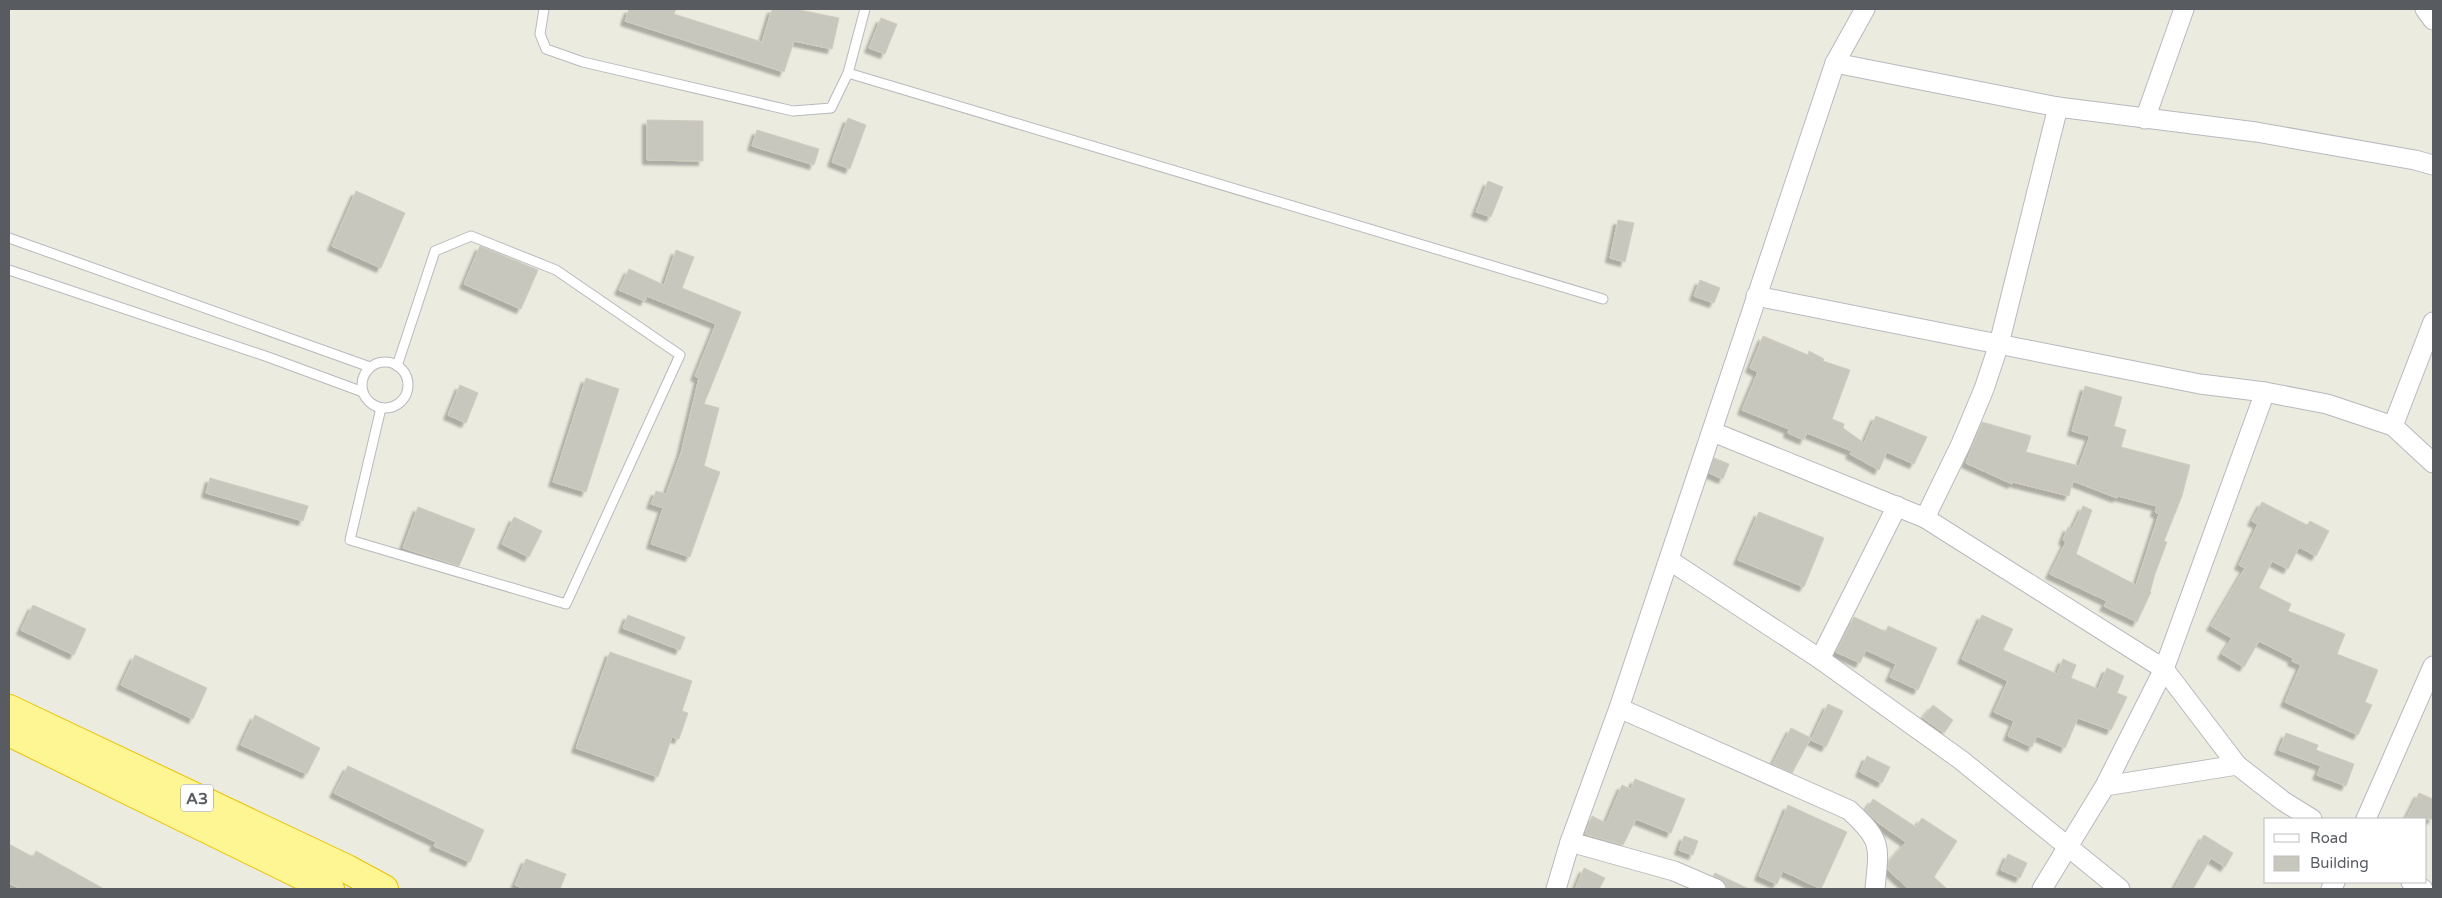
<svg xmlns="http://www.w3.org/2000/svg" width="2442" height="898" viewBox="0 0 2442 898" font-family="'Varela Round',sans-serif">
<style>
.building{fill:#c8c7be;stroke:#d0cdbe;filter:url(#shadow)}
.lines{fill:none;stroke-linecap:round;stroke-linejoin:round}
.service-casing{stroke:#b7b9be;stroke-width:11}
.minor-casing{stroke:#b7b9be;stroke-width:21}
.trunk-casing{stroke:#eac300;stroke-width:30}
.service{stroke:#fff;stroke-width:9}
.minor{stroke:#fff;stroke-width:19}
.trunk{stroke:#fef693;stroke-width:28}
.labels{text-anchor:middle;stroke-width:4;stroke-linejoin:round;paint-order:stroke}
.shield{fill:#fff;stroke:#8a8c90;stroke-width:1}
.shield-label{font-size:16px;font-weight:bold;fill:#585b60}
</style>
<defs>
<filter id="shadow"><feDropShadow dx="-4.5" dy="4.5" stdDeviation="1" flood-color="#0004"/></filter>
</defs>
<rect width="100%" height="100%" fill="#ebebdf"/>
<g class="building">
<polygon points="629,9 676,9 674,14 762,42 772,9 795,9 839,18 832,49 794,41 784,72 625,21"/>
<polygon points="881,18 897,24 885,54 869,48"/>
<polygon points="848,118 866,125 850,169 832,162"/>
<polygon points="647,120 703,121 703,161 647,160"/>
<polygon points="757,130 819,149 814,165 752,146"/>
<polygon points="1488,181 1503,187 1491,217 1476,212"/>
<polygon points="356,191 405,213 381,268 332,246"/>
<polygon points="1618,220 1634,223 1625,262 1610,258"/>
<polygon points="480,246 538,270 521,309 464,284"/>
<polygon points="676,250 694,257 682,288 741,312 704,404 719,408 704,466 720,472 690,557 651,544 663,508 651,504 656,491 666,494 681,453 699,378 695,376 716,324 647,296 645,301 619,290 629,269 664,285"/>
<polygon points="1700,280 1720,288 1714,303 1694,296"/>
<polygon points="1763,336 1808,355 1809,351 1824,359 1823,361 1850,370 1832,419 1844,424 1843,428 1864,443 1876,416 1927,437 1914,464 1887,452 1879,470 1850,454 1852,451 1807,433 1804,440 1788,433 1789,429 1742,410 1758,372 1750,368"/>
<polygon points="586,378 619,389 586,492 553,482"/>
<polygon points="460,385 478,393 466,423 448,415"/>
<polygon points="2085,386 2122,397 2114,426 2126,430 2121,447 2190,465 2182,496 2164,541 2167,542 2155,574 2150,592 2151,592 2137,622 2104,606 2107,601 2050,574 2066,542 2063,540 2068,527 2072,529 2083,506 2092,510 2076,554 2136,585 2159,514 2155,512 2157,506 2118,496 2117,498 2073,481 2069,496 2013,482 2012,484 1966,463 1982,422 2031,436 2026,452 2079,466 2090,436 2072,431"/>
<polygon points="1714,458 1729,464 1723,479 1709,473"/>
<polygon points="210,478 308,506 303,521 206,493"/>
<polygon points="2262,502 2307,525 2310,521 2329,531 2316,556 2299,547 2288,569 2272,561 2259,588 2291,604 2288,611 2345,634 2337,654 2378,670 2365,702 2372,705 2358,735 2285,702 2301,665 2292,661 2293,658 2259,641 2244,667 2222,654 2232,638 2211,626 2245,568 2239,565 2258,524 2252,521"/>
<polygon points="418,507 475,529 459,566 403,548"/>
<polygon points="1759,512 1824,538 1804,587 1738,560"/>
<polygon points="514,517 542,531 529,557 502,544"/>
<polygon points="33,605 86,629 74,655 21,630"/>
<polygon points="628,615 685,637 680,650 623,628"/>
<polygon points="1982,615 2013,629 2003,650 2057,674 2063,659 2076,665 2071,678 2098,689 2107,668 2124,676 2117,693 2127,697 2111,730 2078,718 2065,748 2037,736 2032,747 2008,736 2014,721 1994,712 2008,681 1962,659"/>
<polygon points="1854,617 1886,632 1888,626 1937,648 1918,690 1890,677 1896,664 1866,650 1860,663 1836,652"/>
<polygon points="610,652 692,681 682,711 688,713 679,739 672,737 658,777 576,748"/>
<polygon points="135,655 207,688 193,719 121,685"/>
<polygon points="1828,704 1843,711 1826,747 1811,740"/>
<polygon points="1933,705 1953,720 1944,733 1923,718"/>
<polygon points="255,715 320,748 307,774 241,745"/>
<polygon points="1791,728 1811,738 1792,773 1773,764"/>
<polygon points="2286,733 2318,745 2316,750 2354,764 2346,786 2317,775 2321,766 2279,750"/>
<polygon points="1867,756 1890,767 1882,783 1860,772"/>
<polygon points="348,766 484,830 470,862 434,846 436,842 334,793"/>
<polygon points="1635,779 1685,799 1671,833 1636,819 1623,845 1585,834 1592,816 1606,823 1622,785 1631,789"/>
<polygon points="2419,793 2433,799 2433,819 2406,819"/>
<polygon points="1873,799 1916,827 1922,818 1957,841 1934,877 1947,889 1909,889 1888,870 1889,861 1906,842 1877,822 1866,810"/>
<polygon points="1788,805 1847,832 1821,889 1783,871 1777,884 1759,876"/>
<polygon points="2204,835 2233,853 2225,867 2211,858 2193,889 2174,889"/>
<polygon points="1684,836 1698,841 1693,855 1679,850"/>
<polygon points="9,844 33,857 36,851 104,889 21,889 9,883"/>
<polygon points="2008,854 2027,863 2020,878 2001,870"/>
<polygon points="526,859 566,874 560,889 525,889 515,885"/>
<polygon points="1584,868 1605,878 1599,889 1575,889"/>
<polygon points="1715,873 1749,889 1727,889 1725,882 1713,876"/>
</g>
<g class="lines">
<g class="service-casing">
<g id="service">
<polyline points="544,9 540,34 546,49 583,62 793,111 831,108 848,73 865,9"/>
<polyline points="848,73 1603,299"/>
<polyline points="9,238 370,367"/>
<polyline points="9,270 268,357 363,392"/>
<circle cx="385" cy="385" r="23"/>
<polyline points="381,408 350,540 566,604 680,355 556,270 471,236 435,251 397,366"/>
</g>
</g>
<g class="minor-casing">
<g id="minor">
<polyline points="2425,9 2433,20"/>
<polyline points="1835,63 2058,107 2256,132 2415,160 2433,165"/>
<polyline points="2145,119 2184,9"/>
<polyline points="1756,296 2200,384 2265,392 2327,404 2393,426 2433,463"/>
<polyline points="2393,426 2433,322"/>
<polyline points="1713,432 1925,518 2164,669 2237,765 2283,801 2312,819"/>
<polyline points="1925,518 1961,444 1984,389 1999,344 2058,107"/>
<polyline points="1669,560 1820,659 1961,760 2120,889"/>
<polyline points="1820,659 1897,506"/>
<path d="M1619,708l230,102c34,31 30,36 26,79"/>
<polyline points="2105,786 2237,765"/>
<polyline points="2366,819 2433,666"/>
<polyline points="1570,842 1674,871 1716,889"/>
<polyline points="2411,882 2423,889"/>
<polyline points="1556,889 1570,842 1619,708 1835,63 1865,9"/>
<polyline points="2042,889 2105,786 2164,669 2265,392"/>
<polyline points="2331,889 2335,882"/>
</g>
</g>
<g class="trunk-casing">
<g id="trunk">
<polyline points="9,709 347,869 384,889"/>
<polyline points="9,732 330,889"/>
</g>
</g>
<use href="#service" class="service"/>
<use href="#minor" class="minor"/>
<use href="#trunk" class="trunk"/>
</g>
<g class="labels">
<rect class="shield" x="181" y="784.5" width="32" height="27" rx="4"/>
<g class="shield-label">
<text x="197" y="804">A3</text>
</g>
</g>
<rect width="2442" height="898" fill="none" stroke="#585b60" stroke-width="20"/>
<rect x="2264" y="818" width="162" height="65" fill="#ffffff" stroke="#bcbdbf"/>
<rect x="2274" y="834" width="25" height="8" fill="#ffffff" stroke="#bcbdbf"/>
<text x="2310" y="843" font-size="15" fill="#585b60">Road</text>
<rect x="2274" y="856" width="25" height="15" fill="#c8c7be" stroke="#bcbdbf"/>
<text x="2310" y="868" font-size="15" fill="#585b60">Building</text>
</svg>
